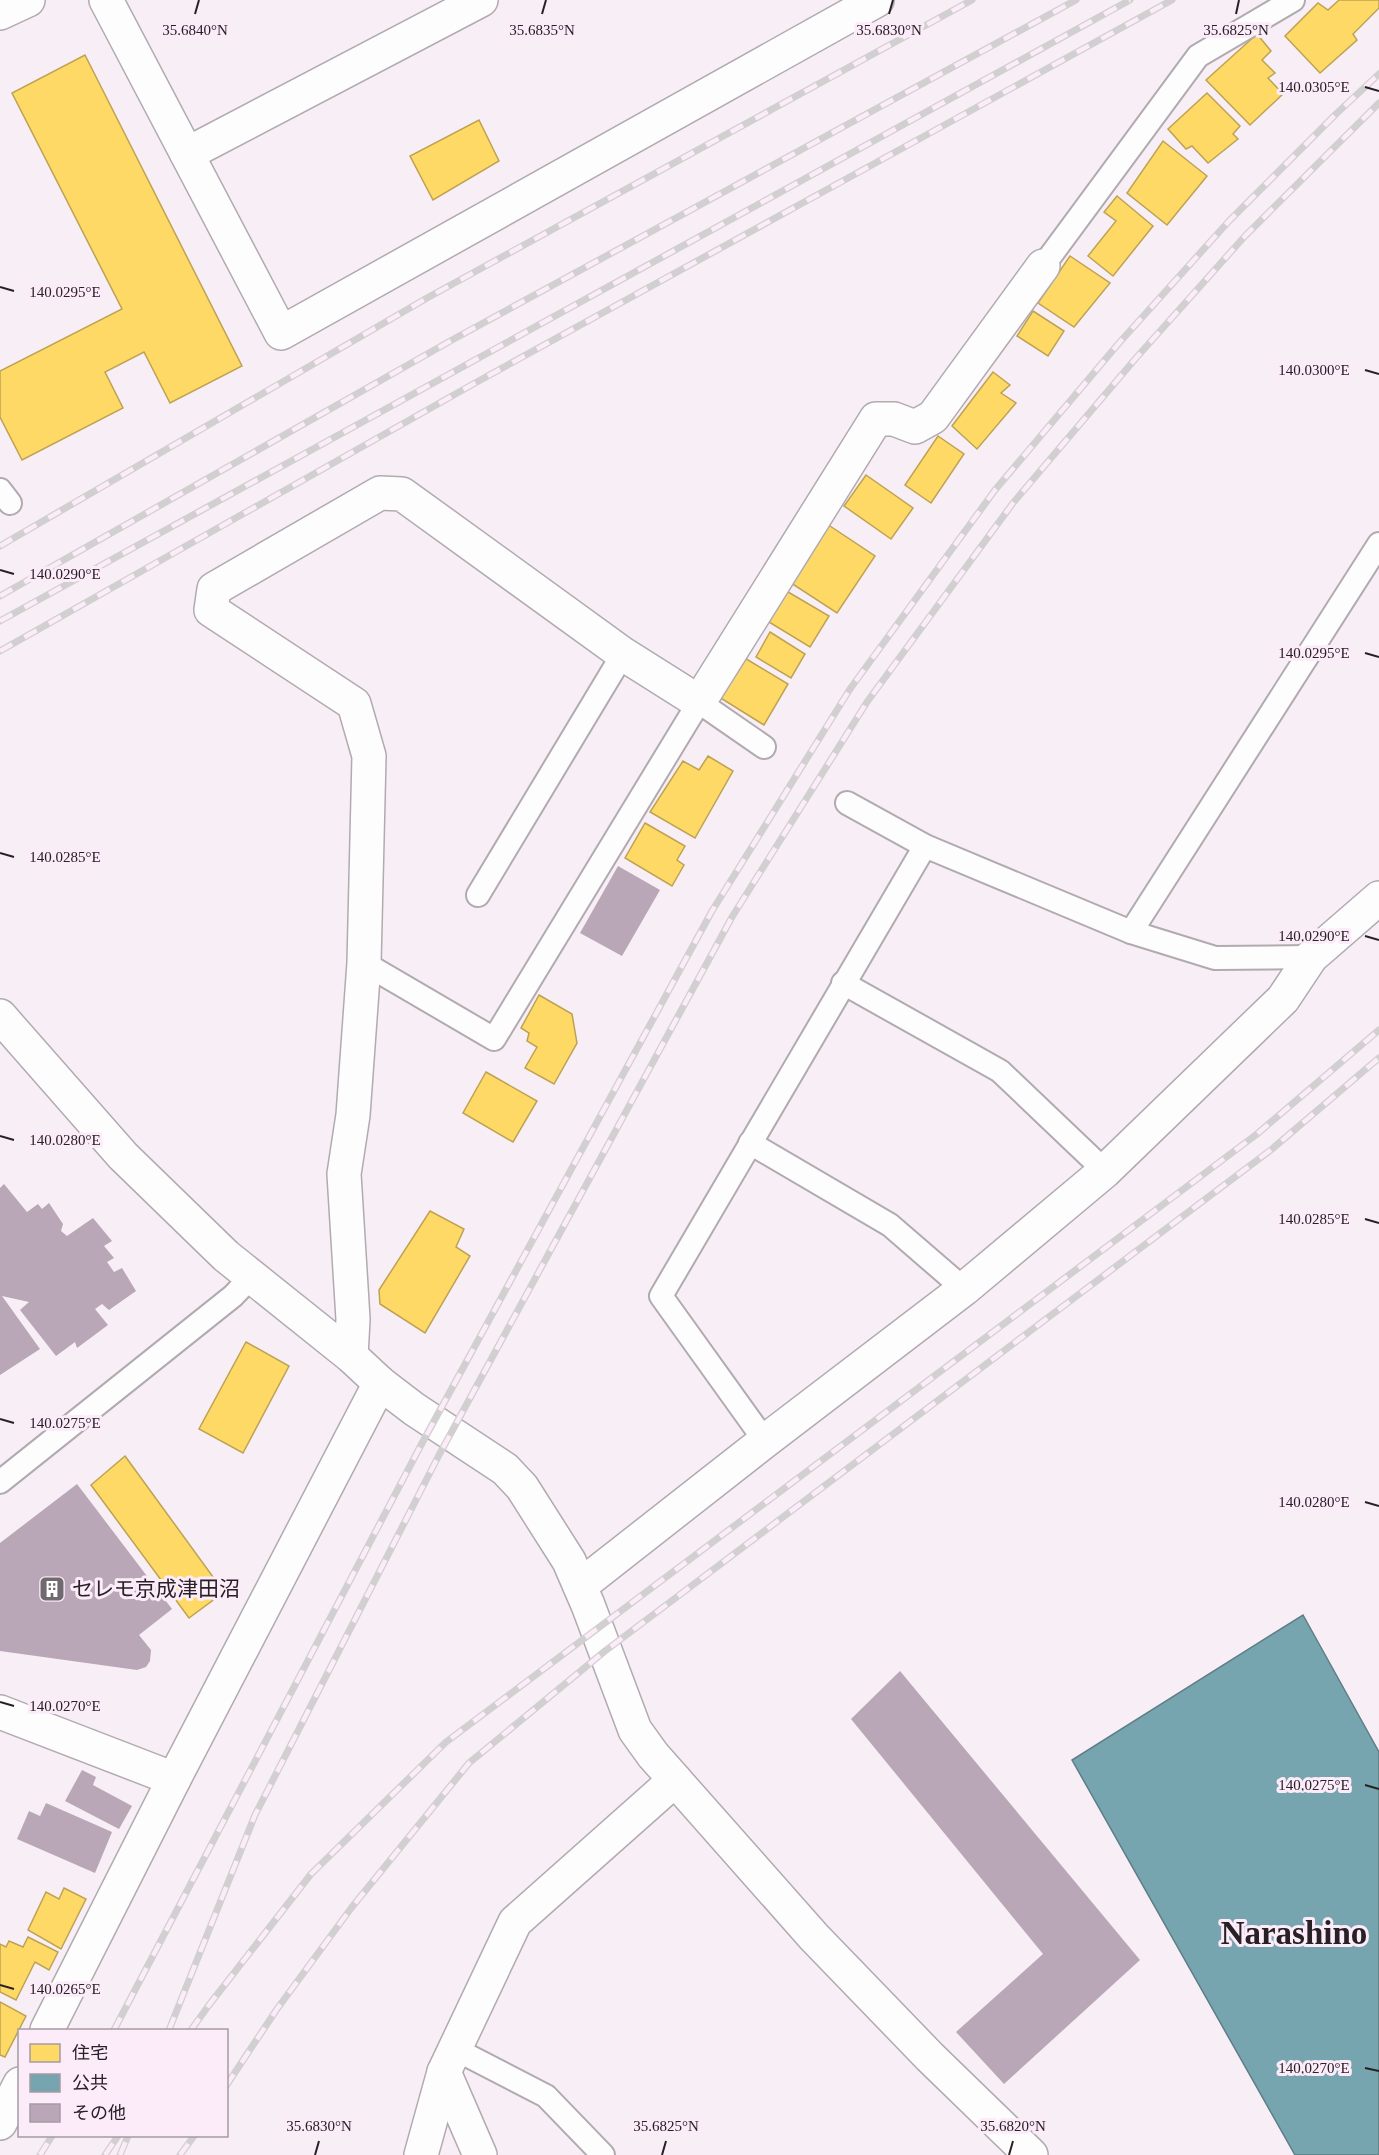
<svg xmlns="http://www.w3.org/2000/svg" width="1379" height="2155" viewBox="0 0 1379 2155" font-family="'Times New Roman','Noto Sans JP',serif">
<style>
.homes{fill:#ffd966;stroke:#bea253;stroke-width:1.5}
.public{fill:#76a5af;stroke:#5e7d86;stroke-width:1.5}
.building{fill:#b9a6b6}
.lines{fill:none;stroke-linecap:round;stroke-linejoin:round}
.service-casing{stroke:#b1aab0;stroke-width:26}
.minor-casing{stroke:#b1aab0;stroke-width:36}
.tertiary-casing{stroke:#b1aab0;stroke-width:36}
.service{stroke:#fefdfe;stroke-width:22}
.minor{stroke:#fefdfe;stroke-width:33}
.tertiary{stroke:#fefdfe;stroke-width:33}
.rail-casing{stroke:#d2cfd1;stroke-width:7}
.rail{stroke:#fcebf8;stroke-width:4.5;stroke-dasharray:14;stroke-linecap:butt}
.ticks{fill:none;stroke:#272126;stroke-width:2}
.labels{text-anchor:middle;stroke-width:6;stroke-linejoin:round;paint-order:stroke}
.poi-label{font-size:21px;fill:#272126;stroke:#fcebf8;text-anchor:start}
.town-label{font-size:33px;font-weight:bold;fill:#272126;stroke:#fcebf8}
.ticks-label{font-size:15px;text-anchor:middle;fill:#272126;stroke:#fcebf8;stroke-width:6;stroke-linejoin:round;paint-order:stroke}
</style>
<rect width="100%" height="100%" fill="#f8eff6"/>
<g class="homes">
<polygon points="1339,0 1379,0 1379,8 1353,34 1357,40 1320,73 1285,36 1318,3 1328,10"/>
<polygon points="1257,34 1271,51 1262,60 1275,73 1268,78 1283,94 1250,125 1206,80"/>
<polygon points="85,55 242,366 170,403 144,352 105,372 123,408 22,460 0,417 0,371 122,309 12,93"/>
<polygon points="1207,93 1240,126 1233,134 1238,139 1208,163 1192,146 1186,149 1168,129"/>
<polygon points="479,120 499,161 433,200 410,156"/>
<polygon points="1163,141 1207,176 1167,225 1127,193"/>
<polygon points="1117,196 1153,226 1113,276 1088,256 1116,221 1104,212"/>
<polygon points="1070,256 1110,283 1074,327 1038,303"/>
<polygon points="1033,311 1064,331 1048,356 1017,336"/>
<polygon points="993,372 1010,385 1001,393 1016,403 977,449 952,426"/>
<polygon points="938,436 964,454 931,503 905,485"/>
<polygon points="866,475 913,508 891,539 844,506"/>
<polygon points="827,524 875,556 837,613 788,581"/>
<polygon points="783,589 829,616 810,647 764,619"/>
<polygon points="770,632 805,654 791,678 756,657"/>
<polygon points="743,657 788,684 764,725 719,697"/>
<polygon points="708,756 733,771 695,838 650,812 683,761 699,770"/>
<polygon points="645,823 685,846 677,860 684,865 672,886 625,858"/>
<polygon points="539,995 572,1014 577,1043 554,1084 525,1068 537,1047 527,1041 529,1033 521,1028"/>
<polygon points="486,1072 537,1101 513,1142 463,1113"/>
<polygon points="430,1211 464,1229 456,1247 470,1256 425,1333 380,1304 379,1290"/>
<polygon points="246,1342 289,1366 243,1453 199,1429"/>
<polygon points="125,1456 224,1592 189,1618 91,1485"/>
<polygon points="64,1888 86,1899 61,1949 28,1930 46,1892 59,1899"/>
<polygon points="28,1937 58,1952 49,1970 35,1962 16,2000 0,1992 0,1944 6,1947 9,1941 23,1947"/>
<polygon points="0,2002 26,2016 5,2057 0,2055"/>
</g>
<polygon class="public" points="1303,1615 1379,1752 1379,2155 1295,2155 1072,1760"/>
<g class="building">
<polygon points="618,866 660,890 622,956 580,933"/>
<polygon points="4,1184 27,1212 38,1204 42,1209 49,1203 63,1224 61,1231 67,1236 93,1218 112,1241 104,1246 114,1258 107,1262 114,1272 122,1268 136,1291 109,1310 102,1304 95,1309 108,1325 77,1348 75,1342 56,1356 20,1310 29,1302 2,1296 40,1349 0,1375 0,1188"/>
<polygon points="77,1484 172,1609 139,1635 151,1650 150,1661 146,1667 137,1670 0,1651 0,1543"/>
<polygon points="900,1671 1140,1960 1004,2084 956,2032 1043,1954 851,1719"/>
<polygon points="82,1770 96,1777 93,1785 132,1806 119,1829 65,1801"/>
<polygon points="46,1803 112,1832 95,1873 17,1839 29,1811 40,1816"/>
</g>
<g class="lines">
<g class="service-casing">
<g id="service">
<polyline points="1043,266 1198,56 1293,0"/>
<polyline points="0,490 10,503"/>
<polyline points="847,803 925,846 1131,932 1215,958 1311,957"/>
<polyline points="478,895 623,654"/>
<polyline points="1131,932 1379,544"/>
<polyline points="364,963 494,1039 699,702 764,747"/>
<polyline points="843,983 1000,1071 1105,1171"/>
<polyline points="750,1143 890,1225 964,1289"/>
<polyline points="765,1441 661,1296 925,846"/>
<polyline points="0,1482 233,1296 252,1276"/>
<polyline points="455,2049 546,2096 603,2155"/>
</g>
</g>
<g class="minor-casing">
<g id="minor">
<polyline points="106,0 281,333 877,0"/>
<polyline points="187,154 481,0"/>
<polyline points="351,1356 353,1319 344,1174 353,1115 364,963 369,756 354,704 211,610 214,589 380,493 402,494 623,654 699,702 876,419 894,419 915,427 933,417 1043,266"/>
<polyline points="580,1586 765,1441 964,1289 1105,1171 1283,999 1311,957 1379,898"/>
<polyline points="0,1712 174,1779"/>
<polyline points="47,2030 174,1779 380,1383"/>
<polyline points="444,2072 480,2155"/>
<polyline points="0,2123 20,2084"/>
<polyline points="421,2155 444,2072 515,1922 675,1780"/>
</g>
</g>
<g class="tertiary-casing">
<g id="tertiary">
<polyline points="0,13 28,0"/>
<polyline points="0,1016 123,1156 226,1256 351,1356 380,1383 414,1409 505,1469 522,1487 569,1561 588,1605 635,1730 653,1755 814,1937 930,2057 1031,2155"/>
</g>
</g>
<use href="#service" class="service"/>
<use href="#minor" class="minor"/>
<use href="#tertiary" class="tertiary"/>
<g class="rail-casing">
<g id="rail">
<polyline points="0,546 427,298 972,0"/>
<polyline points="0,596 452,340 1076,0"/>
<polyline points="0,621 1130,0"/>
<polyline points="0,651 475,383 1172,0"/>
<polyline points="114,2030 421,1445 712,911 850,689 995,490 1119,343 1229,221 1336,114 1379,74"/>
<polyline points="169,2030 255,1815 439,1455 732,917 867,702 1013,503 1136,358 1245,236 1379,103"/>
<polyline points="191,2030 209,2005 311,1874 446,1742 1257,1134 1379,1030"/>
<polyline points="226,2086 277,2009 352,1907 469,1763 605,1651 1272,1149 1379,1058"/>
<polyline points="40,2155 52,2136"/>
<polyline points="105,2155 118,2136"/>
<polyline points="120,2155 128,2136"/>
<polyline points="180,2155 194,2136"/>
</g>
</g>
<use href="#rail" class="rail"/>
</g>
<path class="ticks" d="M195,14l4,-14M542,14l4,-14M889,14l4,-14M1236,14l3,-14M1365,87l14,4M0,287l14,4M1365,370l14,4M0,570l14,4M1365,653l14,4M0,853l14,4M1365,936l14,4M0,1136l14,4M1365,1219l14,4M0,1419l14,4M1365,1502l14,4M0,1702l14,4M1365,1785l14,4M0,1985l14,4M1365,2068l14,3M315,2155l4,-14M662,2155l4,-14M1009,2155l4,-14"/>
<defs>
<g id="building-square" transform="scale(1.35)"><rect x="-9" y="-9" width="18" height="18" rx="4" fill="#70696f" stroke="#fcebf8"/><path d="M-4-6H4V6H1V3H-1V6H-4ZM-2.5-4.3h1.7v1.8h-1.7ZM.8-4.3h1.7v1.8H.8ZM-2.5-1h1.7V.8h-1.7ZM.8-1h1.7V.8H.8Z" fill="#fff"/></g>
</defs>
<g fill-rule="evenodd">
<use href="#building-square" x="52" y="1589"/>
</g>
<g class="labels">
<g class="poi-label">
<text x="72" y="1596">セレモ京成津田沼</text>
</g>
<g class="town-label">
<text x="1294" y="1944">Narashino</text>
</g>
</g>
<g class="ticks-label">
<text x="195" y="35">35.6840°N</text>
<text x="542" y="35">35.6835°N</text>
<text x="889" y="35">35.6830°N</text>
<text x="1236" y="35">35.6825°N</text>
<text x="1314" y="92">140.0305°E</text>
<text x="65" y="297">140.0295°E</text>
<text x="1314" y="375">140.0300°E</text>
<text x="65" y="579">140.0290°E</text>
<text x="1314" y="658">140.0295°E</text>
<text x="65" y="862">140.0285°E</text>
<text x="1314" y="941">140.0290°E</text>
<text x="65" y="1145">140.0280°E</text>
<text x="1314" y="1224">140.0285°E</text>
<text x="65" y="1428">140.0275°E</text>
<text x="1314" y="1507">140.0280°E</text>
<text x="65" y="1711">140.0270°E</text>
<text x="1314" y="1790">140.0275°E</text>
<text x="65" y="1994">140.0265°E</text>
<text x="1314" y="2073">140.0270°E</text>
<text x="319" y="2131">35.6830°N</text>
<text x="666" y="2131">35.6825°N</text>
<text x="1013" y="2131">35.6820°N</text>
</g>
<rect x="18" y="2029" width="210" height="108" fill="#fcebf8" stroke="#a79aa4" stroke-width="1.5"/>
<rect x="30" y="2044" width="30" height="18" fill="#ffd966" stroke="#a79aa4" stroke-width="1.5"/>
<text x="72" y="2059" font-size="18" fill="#272126">住宅</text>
<rect x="30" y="2074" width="30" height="18" fill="#76a5af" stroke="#a79aa4" stroke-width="1.5"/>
<text x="72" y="2089" font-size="18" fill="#272126">公共</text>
<rect x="30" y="2104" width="30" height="18" fill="#b9a6b6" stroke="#a79aa4" stroke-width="1.5"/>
<text x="72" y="2119" font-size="18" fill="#272126">その他</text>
</svg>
